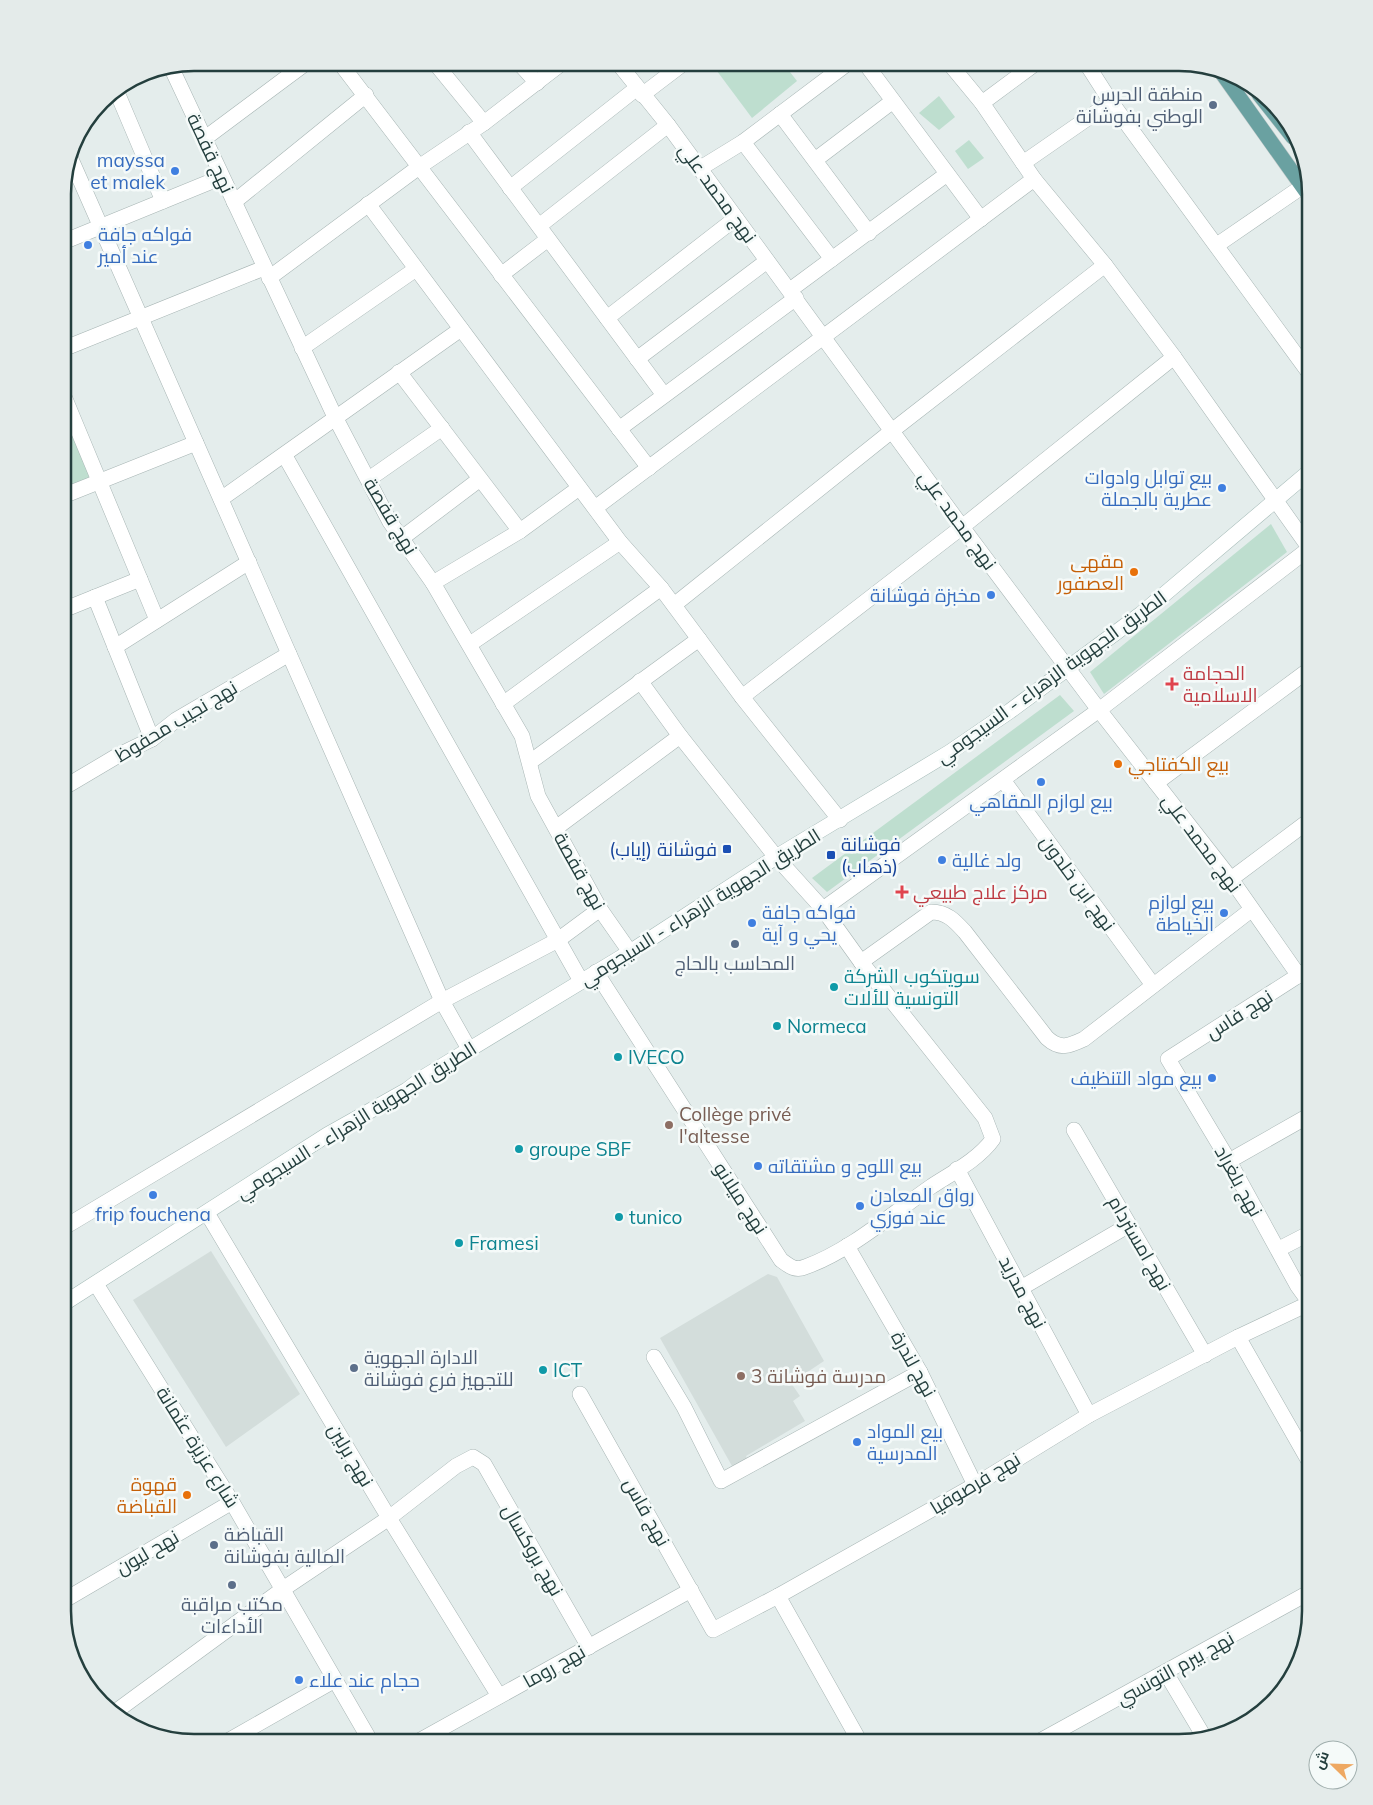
<svg xmlns="http://www.w3.org/2000/svg" width="1373" height="1805" viewBox="0 0 1373 1805" font-family="Mulish,Cairo,sans-serif">
<style>
.built{fill:#d3dddb}
.green{fill:#bedecf}
.lines{fill:none;stroke-linecap:round;stroke-linejoin:round}
.street-casing{stroke:#a7b5b4;stroke-width:16}
.secondary-casing{stroke:#a3b9b6;stroke-width:16}
.primary-casing{stroke:#c2c9c9;stroke-width:16}
.street{stroke:#fff;stroke-width:15}
.secondary{stroke:#fff;stroke-width:15}
.primary{stroke:#6aa1a1;stroke-width:15}
.service-dot{fill:#5c6f8a;stroke:#f5faf9;stroke-width:2}
.shop-dot{fill:#3f7fe0;stroke:#f5faf9;stroke-width:2}
.food-dot{fill:#e8710a;stroke:#f5faf9;stroke-width:2}
.health-dot{fill:#e0444e;stroke:#f5faf9;stroke-width:2}
.transit-dot{fill:#1a4fb4;stroke:#f5faf9;stroke-width:2}
.culture-dot{fill:#0f9aa8;stroke:#f5faf9;stroke-width:2}
.education-dot{fill:#8d6e63;stroke:#f5faf9;stroke-width:2}
.labels{text-anchor:middle;stroke-width:5;stroke-linejoin:round;paint-order:stroke}
.service-label{font-size:19px;fill:#4e5e75;stroke:#f5faf9}
.street-label{font-size:19px;fill:#243f3e;stroke:#f5faf9}
.shop-label{font-size:19px;fill:#366cbe;stroke:#f5faf9;text-anchor:start}
.food-label{font-size:19px;fill:#c56008;stroke:#f5faf9;text-anchor:end}
.health-label{font-size:19px;fill:#be3a42;stroke:#f5faf9;text-anchor:start}
.transit-label{font-size:19px;fill:#164399;stroke:#f5faf9;text-anchor:start}
.culture-label{font-size:19px;fill:#0d838f;stroke:#f5faf9;text-anchor:start}
.education-label{font-size:19px;fill:#785e54;stroke:#f5faf9;text-anchor:start}
.rim{fill:none;stroke:#243f3e;stroke-width:2.5}
</style>
<rect width="100%" height="100%" fill="#e4edec"/>
<g class="built">
<polygon points="211,1251 300,1394 226,1447 133,1300"/>
<polygon points="768,1274 777,1277 824,1361 791,1383 800,1396 793,1401 805,1421 746,1456 748,1460 732,1466 660,1338"/>
</g>
<g class="green">
<polygon points="711,63 783,63 797,81 752,118"/>
<polygon points="939,96 955,117 939,130 919,113"/>
<polygon points="969,140 984,158 968,169 955,151"/>
<polygon points="63,402 95,480 63,493"/>
<polygon points="1271,524 1287,552 1104,694 1090,672"/>
<polygon points="1060,695 1074,711 827,892 812,878"/>
</g>
<g class="lines">
<g class="street-casing">
<g id="street">
<polyline points="340,63 649,468"/>
<polyline points="435,63 484,123"/>
<polyline points="519,63 537,83"/>
<polyline points="618,63 668,125 962,527 1099,710 1231,879 1299,976"/>
<polyline points="865,63 981,219"/>
<polyline points="949,63 982,103 1034,179 1105,265 1174,357 1310,549"/>
<polyline points="1086,63 1111,102 1310,374"/>
<polyline points="171,67 335,417 390,522 433,583 522,736 538,796 600,909 630,952"/>
<polyline points="116,90 163,201"/>
<polyline points="642,95 684,63"/>
<polyline points="982,103 1036,63"/>
<polyline points="780,114 869,233"/>
<polyline points="469,132 664,395"/>
<polyline points="204,139 306,63"/>
<polyline points="743,142 832,259"/>
<polyline points="70,157 442,1001 469,1049"/>
<polyline points="815,160 893,101"/>
<polyline points="1023,163 1111,102"/>
<polyline points="699,169 743,142 848,63"/>
<polyline points="510,188 637,88"/>
<polyline points="234,202 366,95"/>
<polyline points="368,204 620,542 661,588 742,697 840,820"/>
<polyline points="539,226 668,125"/>
<polyline points="63,242 222,177"/>
<polyline points="1217,245 1303,186"/>
<polyline points="501,275 548,239"/>
<polyline points="269,278 419,167 484,123 562,63"/>
<polyline points="790,290 947,174"/>
<polyline points="607,318 736,218"/>
<polyline points="302,348 416,269"/>
<polyline points="63,349 264,268"/>
<polyline points="637,359 767,261"/>
<polyline points="399,372 520,531"/>
<polyline points="63,394 157,620"/>
<polyline points="619,429 796,298"/>
<polyline points="285,456 581,981"/>
<polyline points="369,479 442,428"/>
<polyline points="63,496 196,443"/>
<polyline points="221,499 461,329"/>
<polyline points="595,508 1034,179"/>
<polyline points="402,538 480,479"/>
<polyline points="433,583 520,531 579,488"/>
<polyline points="95,597 152,739"/>
<polyline points="674,605 893,430 1105,265"/>
<polyline points="63,610 140,579"/>
<polyline points="470,644 620,542"/>
<polyline points="115,647 249,562"/>
<polyline points="742,697 962,527 1174,357"/>
<polyline points="503,704 661,588"/>
<polyline points="530,762 699,639"/>
<polyline points="1003,780 1153,985"/>
<polyline points="1156,783 1310,669"/>
<polyline points="63,788 117,756 152,739 176,720 289,654"/>
<polyline points="556,828 680,736"/>
<polyline points="1231,879 1310,820"/>
<polyline points="823,909 1099,710 1310,548"/>
<path d="M861,962l70,-50c16,0 24,9 34,20l82,106c13,12 22,8 37,1l167,-129"/>
<path d="M596,972l185,288c8,6 14,11 24,7 45,-16 88,-54 127,-81 20,-13 47,-27 61,-47l-8,-21 -124,-156 -38,-53 -47,-52 -96,-121 -40,-55"/>
<polyline points="1074,1130 1205,1355"/>
<polyline points="1229,1161 1310,1115"/>
<polyline points="957,1169 1089,1415"/>
<polyline points="207,1213 389,1518 499,1696"/>
<polyline points="63,1228 442,1001 558,940 600,909"/>
<polyline points="847,1246 920,1372 975,1485"/>
<polyline points="1279,1249 1310,1233"/>
<polyline points="96,1284 232,1502 371,1742"/>
<polyline points="1021,1288 1129,1225"/>
<polyline points="1238,1337 1310,1463"/>
<polyline points="654,1357 684,1407 721,1481 920,1372"/>
<polyline points="580,1394 713,1630 778,1596 975,1485 1089,1415 1238,1337 1310,1303 1297,1285 1229,1161 1168,1059 1310,968"/>
<polyline points="778,1596 860,1742"/>
<polyline points="63,1601 232,1502"/>
<polyline points="1166,1673 1203,1735"/>
<polyline points="115,1712 283,1589 389,1518 456,1466 473,1457 484,1464 589,1647"/>
<polyline points="226,1742 335,1680"/>
<polyline points="417,1742 691,1590"/>
<polyline points="1038,1742 1310,1592"/>
</g>
</g>
<g class="secondary-casing">
<polyline id="secondary" points="63,1304 327,1135 407,1090 424,1077 630,952 776,857 950,752 1010,711 1141,614 1310,471"/>
</g>
<g class="primary-casing">
<g id="primary">
<polyline points="1222,73 1310,197"/>
<polyline points="1259,94 1293,137"/>
</g>
</g>
<use href="#street" class="street"/>
<use href="#secondary" class="secondary"/>
<use href="#primary" class="primary"/>
</g>
<g class="service-dot">
<circle cx="1213" cy="105" r="5"/>
<circle cx="735" cy="944" r="5"/>
<circle cx="354" cy="1368" r="5"/>
<circle cx="214" cy="1545" r="5"/>
<circle cx="232" cy="1585" r="5"/>
</g>
<g class="shop-dot">
<circle cx="175" cy="171" r="5"/>
<circle cx="88" cy="245" r="5"/>
<circle cx="1222" cy="488" r="5"/>
<circle cx="991" cy="595" r="5"/>
<circle cx="1041" cy="782" r="5"/>
<circle cx="942" cy="860" r="5"/>
<circle cx="1224" cy="913" r="5"/>
<circle cx="752" cy="923" r="5"/>
<circle cx="1212" cy="1078" r="5"/>
<circle cx="758" cy="1166" r="5"/>
<circle cx="153" cy="1195" r="5"/>
<circle cx="860" cy="1206" r="5"/>
<circle cx="857" cy="1442" r="5"/>
<circle cx="299" cy="1680" r="5"/>
</g>
<g class="food-dot">
<circle cx="1134" cy="572" r="5"/>
<circle cx="1118" cy="764" r="5"/>
<circle cx="187" cy="1495" r="5"/>
</g>
<g class="health-dot">
<path d="M1169.5 676.5h5v5h5v5h-5v5h-5v-5h-5v-5h5z"/>
<path d="M899.5 884.5h5v5h5v5h-5v5h-5v-5h-5v-5h5z"/>
</g>
<g class="transit-dot">
<rect x="722" y="844" width="10" height="10" rx="2.5"/>
<rect x="826" y="850" width="10" height="10" rx="2.5"/>
</g>
<g class="culture-dot">
<circle cx="834" cy="987" r="5"/>
<circle cx="777" cy="1026" r="5"/>
<circle cx="618" cy="1057" r="5"/>
<circle cx="519" cy="1149" r="5"/>
<circle cx="619" cy="1217" r="5"/>
<circle cx="459" cy="1243" r="5"/>
<circle cx="543" cy="1370" r="5"/>
</g>
<g class="education-dot">
<circle cx="669" cy="1125" r="5"/>
<circle cx="741" cy="1376" r="5"/>
</g>
<g class="labels">
<g class="service-label">
<text x="1203" y="101" text-anchor="end">منطقة الحرس<tspan x="1203" dy="22">الوطني بفوشانة</tspan></text>
<text x="735" y="970">المحاسب بالحاج</text>
<text x="364" y="1364" text-anchor="start">الادارة الجهوية<tspan x="364" dy="22">للتجهيز فرع فوشانة</tspan></text>
<text x="224" y="1541" text-anchor="start">القباضة<tspan x="224" dy="22">المالية بفوشانة</tspan></text>
<text x="232" y="1611">مكتب مراقبة<tspan x="232" dy="22">الأداءات</tspan></text>
</g>
<g class="street-label">
<text transform="translate(211 153) rotate(65)" y="7">نهج قفصة</text>
<text transform="translate(718 193) rotate(54)" y="7">نهج محمد علي</text>
<text transform="translate(391 516) rotate(59)" y="7">نهج قفصة</text>
<text transform="translate(958 520) rotate(54)" y="7">نهج محمد علي</text>
<text transform="translate(1051 677) rotate(-36)" y="7">الطريق الجهوية الزهراء - السيجومي</text>
<text transform="translate(176 721) rotate(-31)" y="7">نهج نجيب محفوظ</text>
<text transform="translate(1202 843) rotate(53)" y="7">نهج محمد علي</text>
<text transform="translate(580 871) rotate(61)" y="7">نهج قفصة</text>
<text transform="translate(1078 883) rotate(54)" y="7">نهج ابن خلدون</text>
<text transform="translate(700 907) rotate(-32)" y="7">الطريق الجهوية الزهراء - السيجومي</text>
<text transform="translate(1239 1014) rotate(-32)" y="7">نهج فاس</text>
<text transform="translate(356 1120) rotate(-32)" y="7">الطريق الجهوية الزهراء - السيجومي</text>
<text transform="translate(1239 1181) rotate(61)" y="7">نهج بلغراد</text>
<text transform="translate(741 1198) rotate(57)" y="7">نهج ميلانو</text>
<text transform="translate(1140 1243) rotate(60)" y="7">نهج امستردام</text>
<text transform="translate(1023 1292) rotate(62)" y="7">نهج مدريد</text>
<text transform="translate(914 1364) rotate(61)" y="7">نهج لندرة</text>
<text transform="translate(198 1447) rotate(58)" y="7">شارع عزيزة عثمانة</text>
<text transform="translate(351 1455) rotate(59)" y="7">نهج برلين</text>
<text transform="translate(975 1483) rotate(-31)" y="7">نهج فرصوفيا</text>
<text transform="translate(647 1512) rotate(61)" y="7">نهج فاس</text>
<text transform="translate(533 1550) rotate(60)" y="7">نهج بروكسال</text>
<text transform="translate(147 1552) rotate(-30)" y="7">نهح ليون</text>
<text transform="translate(554 1666) rotate(-29)" y="7">نهج روما</text>
<text transform="translate(1175 1668) rotate(-29)" y="7">نهج بيرم التونسي</text>
</g>
<g class="shop-label">
<text x="165" y="167" text-anchor="end">mayssa<tspan x="165" dy="22">et malek</tspan></text>
<text x="98" y="241">فواكه جافة<tspan x="98" dy="22">عند أمير</tspan></text>
<text x="1212" y="484" text-anchor="end">بيع توابل وادوات<tspan x="1212" dy="22">عطرية بالجملة</tspan></text>
<text x="981" y="602" text-anchor="end">مخبزة فوشانة</text>
<text x="1041" y="808" text-anchor="middle">بيع لوازم المقاهي</text>
<text x="952" y="867">ولد غالية</text>
<text x="1214" y="909" text-anchor="end">بيع لوازم<tspan x="1214" dy="22">الخياطة</tspan></text>
<text x="762" y="919">فواكه جافة<tspan x="762" dy="22">يحي و آية</tspan></text>
<text x="1202" y="1085" text-anchor="end">بيع مواد التنظيف</text>
<text x="768" y="1173">بيع اللوح و مشتقاته</text>
<text x="870" y="1202">رواق المعادن<tspan x="870" dy="22">عند فوزي</tspan></text>
<text x="153" y="1221" text-anchor="middle">frip fouchena</text>
<text x="867" y="1438">بيع المواد<tspan x="867" dy="22">المدرسية</tspan></text>
<text x="309" y="1687">حجام عند علاء</text>
</g>
<g class="food-label">
<text x="1124" y="568">مقهى<tspan x="1124" dy="22">العصفور</tspan></text>
<text x="1128" y="771" text-anchor="start">بيع الكفتاجي</text>
<text x="177" y="1491">قهوة<tspan x="177" dy="22">القباضة</tspan></text>
</g>
<g class="health-label">
<text x="1183" y="680">الحجامة<tspan x="1183" dy="22">الاسلامية</tspan></text>
<text x="913" y="899">مركز علاج طبيعي</text>
</g>
<g class="transit-label">
<text x="841" y="851">فوشانة<tspan x="841" dy="22">(ذهاب)</tspan></text>
<text x="717" y="856" text-anchor="end">فوشانة (إياب)</text>
</g>
<g class="culture-label">
<text x="844" y="983">سويتكوب الشركة<tspan x="844" dy="22">التونسية للألات</tspan></text>
<text x="787" y="1033">Normeca</text>
<text x="628" y="1064">IVECO</text>
<text x="529" y="1156">groupe SBF</text>
<text x="629" y="1224">tunico</text>
<text x="469" y="1250">Framesi</text>
<text x="553" y="1377">ICT</text>
</g>
<g class="education-label">
<text x="679" y="1121">Collège privé<tspan x="679" dy="22">l'altesse</tspan></text>
<text x="751" y="1383">مدرسة فوشانة 3</text>
</g>
</g>
<path d="M0 0H1373V1805H0ZM194 71H1179A123 123 0 0 1 1302 194V1611A123 123 0 0 1 1179 1734H194A123 123 0 0 1 71 1611V194A123 123 0 0 1 194 71Z" fill="#e4ebea" fill-rule="evenodd"/>
<path class="rim" d="M194 71H1179A123 123 0 0 1 1302 194V1611A123 123 0 0 1 1179 1734H194A123 123 0 0 1 71 1611V194A123 123 0 0 1 194 71Z"/>
<g transform="translate(1333 1765) rotate(293)"><circle r="24" fill="#f5faf9" stroke="#a1afae"/>
<path d="M0-4L9 19L0 12L-9 19Z" fill="#eea862"/>
<text y="-8" font-size="14" font-weight="bold" text-anchor="middle" fill="#243f3e">ش</text>
</g>
</svg>
